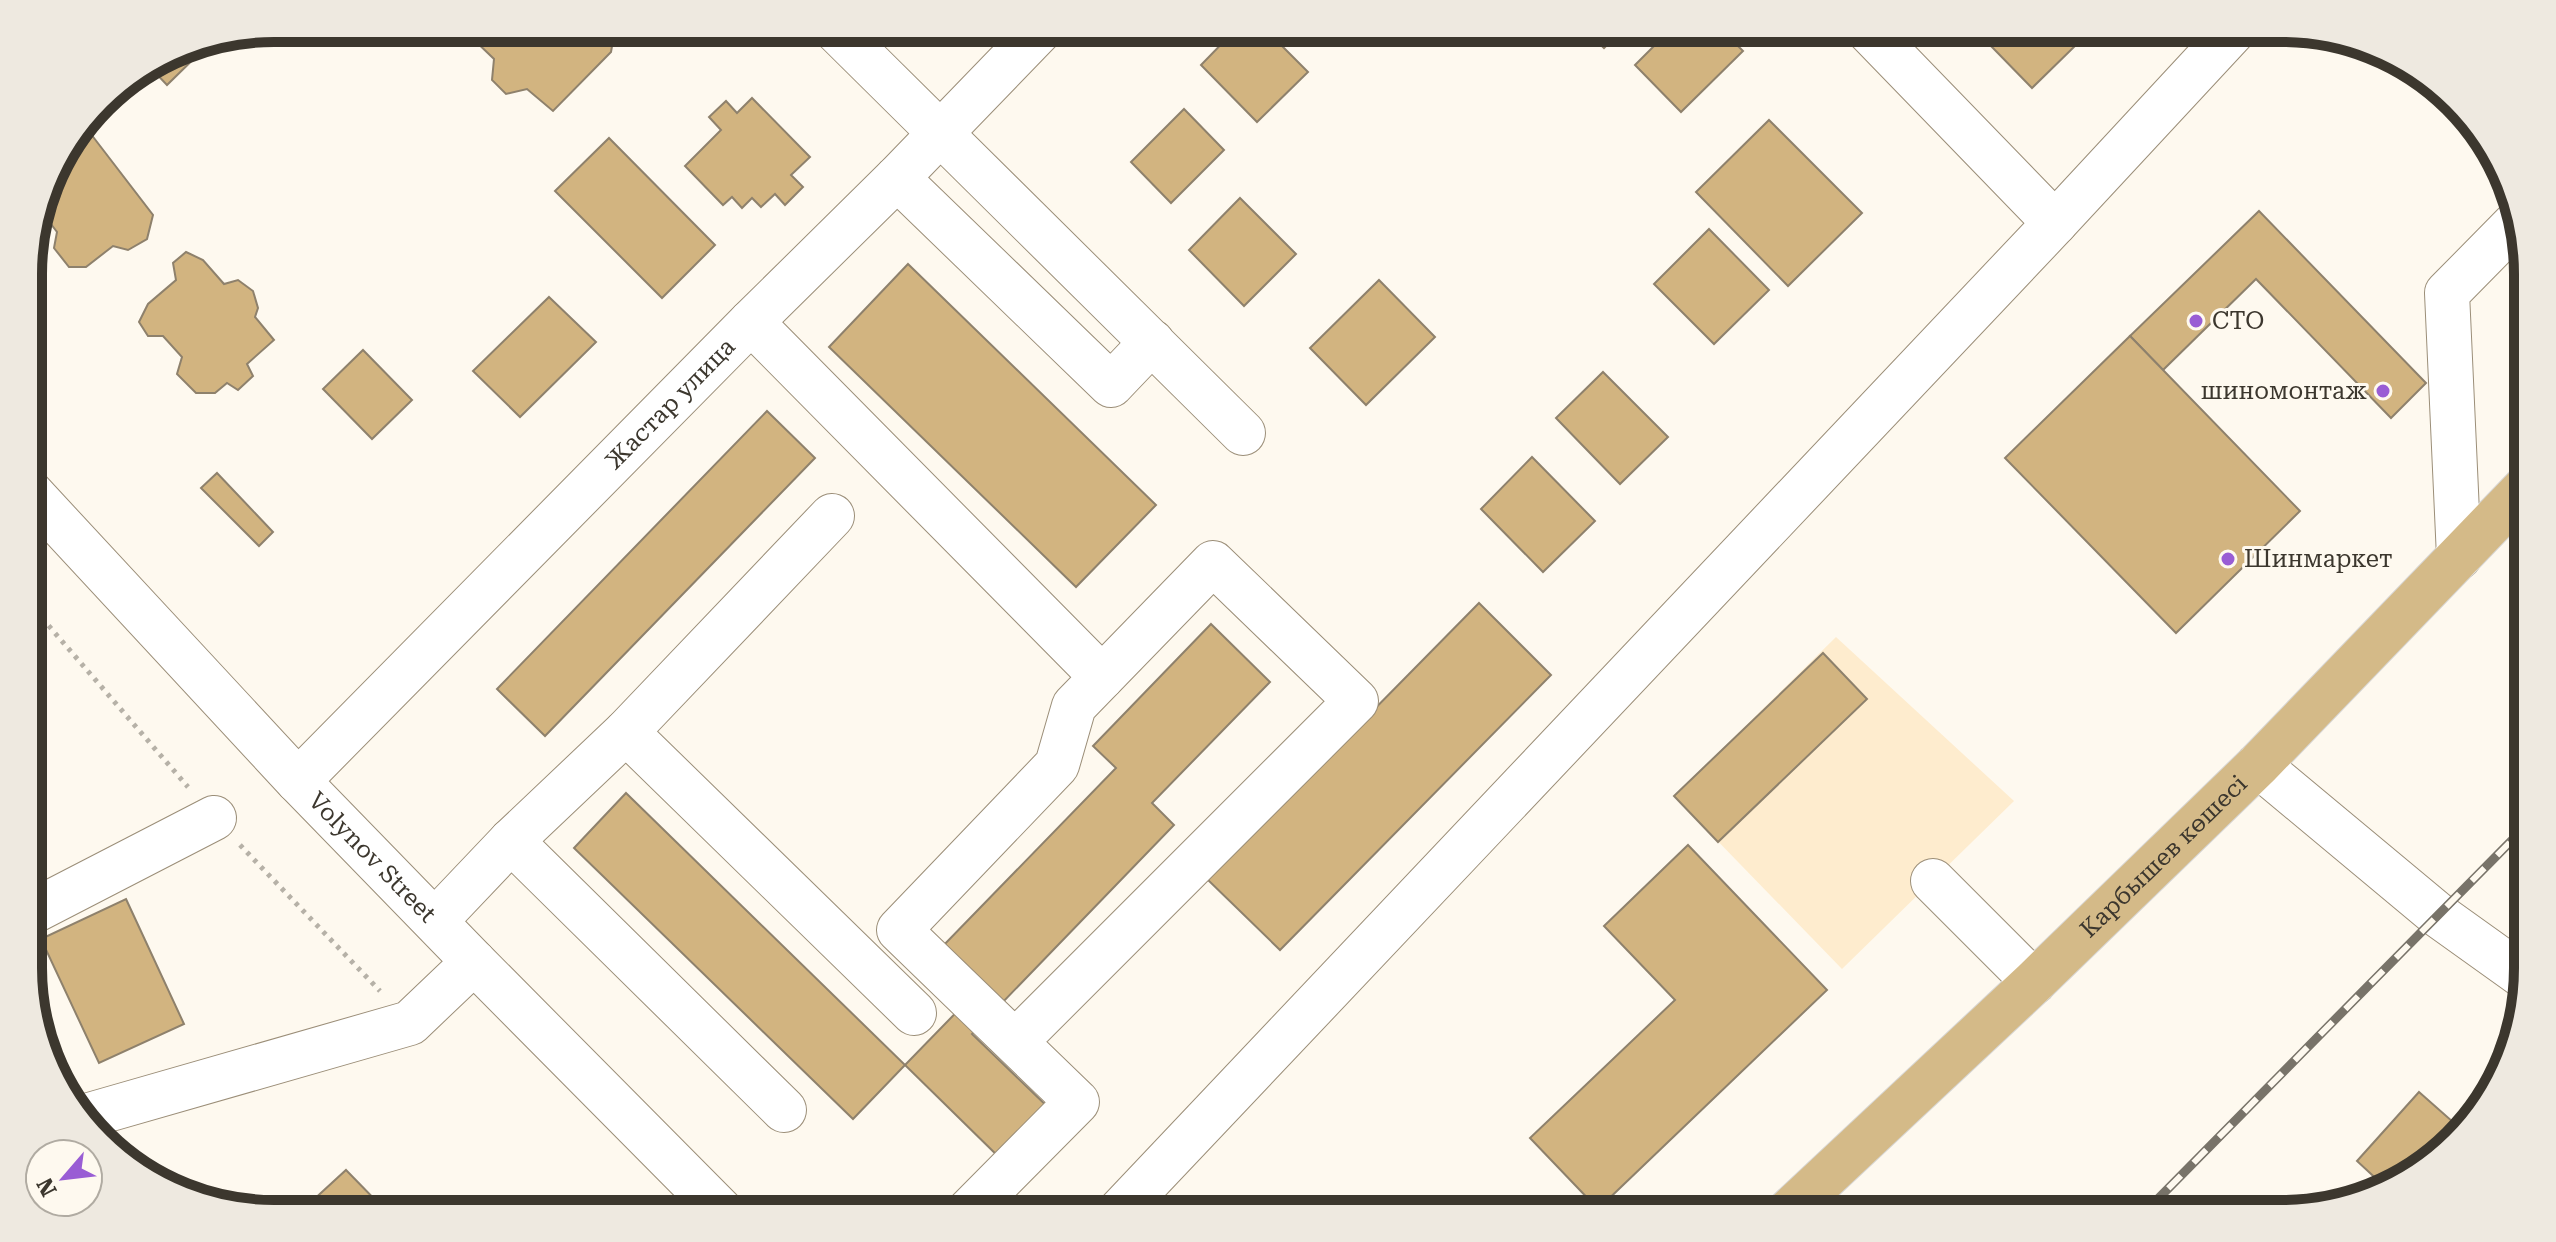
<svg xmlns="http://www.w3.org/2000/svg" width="2556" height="1242" viewBox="0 0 2556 1242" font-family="'Roboto Serif',serif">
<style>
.built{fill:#feecce}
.building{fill:#d2b480;stroke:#8e816c;stroke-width:2}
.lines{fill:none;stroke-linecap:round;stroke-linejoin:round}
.minor-casing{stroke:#9b8e78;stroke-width:46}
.major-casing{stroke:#d8d7d5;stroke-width:46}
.path{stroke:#b6b1a7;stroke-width:5;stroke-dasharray:4 6;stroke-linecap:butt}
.minor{stroke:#fff;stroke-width:44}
.major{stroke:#d4ba88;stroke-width:44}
.rail-casing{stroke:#787369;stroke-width:9}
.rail{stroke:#fef9ef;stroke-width:6;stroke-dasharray:18;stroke-linecap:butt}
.poi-dot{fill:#995dd4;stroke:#fef9ef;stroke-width:3}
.labels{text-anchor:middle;stroke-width:6;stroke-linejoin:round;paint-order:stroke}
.poi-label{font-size:24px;fill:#3c372e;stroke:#fef9ef;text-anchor:start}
.street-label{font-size:24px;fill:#3c372e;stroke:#fef9ef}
.rim{fill:none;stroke:#3c372e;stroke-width:10}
</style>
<rect width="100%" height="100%" fill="#fef9ef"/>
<polygon class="built" points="1836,637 2014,801 1842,969 1674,796"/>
<g class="building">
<polygon points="478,28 608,28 614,35 611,52 553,111 527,89 506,94 492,80 494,59 470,36"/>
<polygon points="1237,28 1264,28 1308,72 1257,122 1201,65"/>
<polygon points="1583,28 1624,28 1604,48"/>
<polygon points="1672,28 1720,28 1743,51 1681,112 1635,65"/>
<polygon points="2005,28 2061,28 2077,44 2032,88 1989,44"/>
<polygon points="213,40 167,85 149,66 180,47"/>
<polygon points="752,98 810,157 791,175 803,187 785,205 775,194 761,207 752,198 742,208 732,197 723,205 685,166 721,130 709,117 726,101 737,113"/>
<polygon points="1184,109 1224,150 1171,203 1131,162"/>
<polygon points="1769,120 1862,213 1788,286 1696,192"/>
<polygon points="84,125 153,215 147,239 128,250 113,246 86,267 69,267 54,248 57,232 41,211 54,165"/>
<polygon points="2473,125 2486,137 2493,155 2488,160 2463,135"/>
<polygon points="609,138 715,245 662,298 555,191"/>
<polygon points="2493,155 2500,172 2488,160"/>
<polygon points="1240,198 1296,254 1244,306 1189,250"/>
<polygon points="2259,211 2426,383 2391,418 2256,279 2163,370 2130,336"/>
<polygon points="1709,229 1769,290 1714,344 1654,284"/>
<polygon points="186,252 203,260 224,284 238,280 253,291 258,308 255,317 274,340 247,364 253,376 238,390 227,383 215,393 196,393 177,374 182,357 163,336 148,336 139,322 148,304 176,280 173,263"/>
<polygon points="908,264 1156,505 1076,587 829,347"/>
<polygon points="1379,280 1435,337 1366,405 1310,348"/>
<polygon points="549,297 596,342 520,417 473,371"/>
<polygon points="2130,336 2300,511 2176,633 2005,458"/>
<polygon points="363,350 412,400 372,439 323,389"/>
<polygon points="1603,372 1668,437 1620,484 1556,418"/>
<polygon points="767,411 815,458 545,736 497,689"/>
<polygon points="1532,457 1595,521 1543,572 1481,509"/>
<polygon points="217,473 273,532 259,546 201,488"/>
<polygon points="1479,603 1551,675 1280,950 1207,879"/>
<polygon points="1211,624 1270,682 1152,803 1174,825 972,1034 1054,1113 1005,1163 905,1065 979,989 939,950 1116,768 1093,746"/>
<polygon points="1823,653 1867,699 1718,842 1674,796"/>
<polygon points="626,793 905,1065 853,1119 574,848"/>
<polygon points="1688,845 1827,990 1598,1209 1530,1138 1675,1000 1604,926"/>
<polygon points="126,899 184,1024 99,1063 41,939"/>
<polygon points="2419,1092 2453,1122 2404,1178 2383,1185 2357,1161"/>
<polygon points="346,1170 389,1214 298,1214"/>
</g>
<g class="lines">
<g class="minor-casing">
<g id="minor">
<polyline points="834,28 1243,433"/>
<polyline points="1866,28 2055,223"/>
<polyline points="897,178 1111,385 1152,342"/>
<polyline points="751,322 1102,677"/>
<path id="s1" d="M29,491l269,290 176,181 250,252"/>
<polyline points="2459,557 2447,293 2518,221"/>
<polyline points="626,732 914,1013"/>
<polyline points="2258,765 2438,915 2526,978"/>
<path id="s2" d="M298,781l453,-459 146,-144 145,-150"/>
<polyline points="511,841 784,1110"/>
<polyline points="1933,881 2034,982"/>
<polyline points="30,913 214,818"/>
<polyline points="435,921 511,841 626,732 832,516"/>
<polyline points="79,1118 410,1023 474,962"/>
<polyline points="966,1214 1077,1102 899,930 1057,765 1074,706 1213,563 1356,701 1016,1041"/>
<polyline points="1117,1214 2055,223 2236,28"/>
</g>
</g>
<g class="major-casing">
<g id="major">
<path id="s3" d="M1786,1214l248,-232 224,-217 269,-279"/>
</g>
</g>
<g class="path">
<polyline points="29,603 188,787"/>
<polyline points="240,845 380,991"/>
</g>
<use href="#minor" class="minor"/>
<use href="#major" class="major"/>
<g class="rail-casing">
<polyline id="rail" points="2143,1214 2528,824"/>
</g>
<use href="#rail" class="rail"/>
</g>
<g class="poi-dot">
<circle cx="2196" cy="321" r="8"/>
<circle cx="2383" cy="391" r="8"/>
<circle cx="2228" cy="559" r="8"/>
</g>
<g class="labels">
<g class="poi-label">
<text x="2212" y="329">СТО</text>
<text x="2367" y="399" text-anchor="end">шиномонтаж</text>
<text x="2244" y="567">Шинмаркет</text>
</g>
<g class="street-label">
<text dy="8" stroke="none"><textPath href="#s2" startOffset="530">Жастар улица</textPath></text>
<text dy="8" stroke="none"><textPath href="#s1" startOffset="502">Volynov Street</textPath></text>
<text dy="8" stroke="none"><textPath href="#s3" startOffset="520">Карбышев көшесі</textPath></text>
</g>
</g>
<path d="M0 0H2556V1242H0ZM274 42H2282A232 232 0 0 1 2514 274V968A232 232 0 0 1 2282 1200H274A232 232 0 0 1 42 968V274A232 232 0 0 1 274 42Z" fill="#eee9e0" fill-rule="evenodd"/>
<path class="rim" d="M274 42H2282A232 232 0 0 1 2514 274V968A232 232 0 0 1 2282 1200H274A232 232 0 0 1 42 968V274A232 232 0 0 1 274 42Z"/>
<g transform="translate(64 1178) rotate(242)"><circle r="38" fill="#fef9ef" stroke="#b0aba2" stroke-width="2"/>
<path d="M0-6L14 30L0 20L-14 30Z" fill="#995dd4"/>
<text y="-12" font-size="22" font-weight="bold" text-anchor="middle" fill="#3c372e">N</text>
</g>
</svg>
